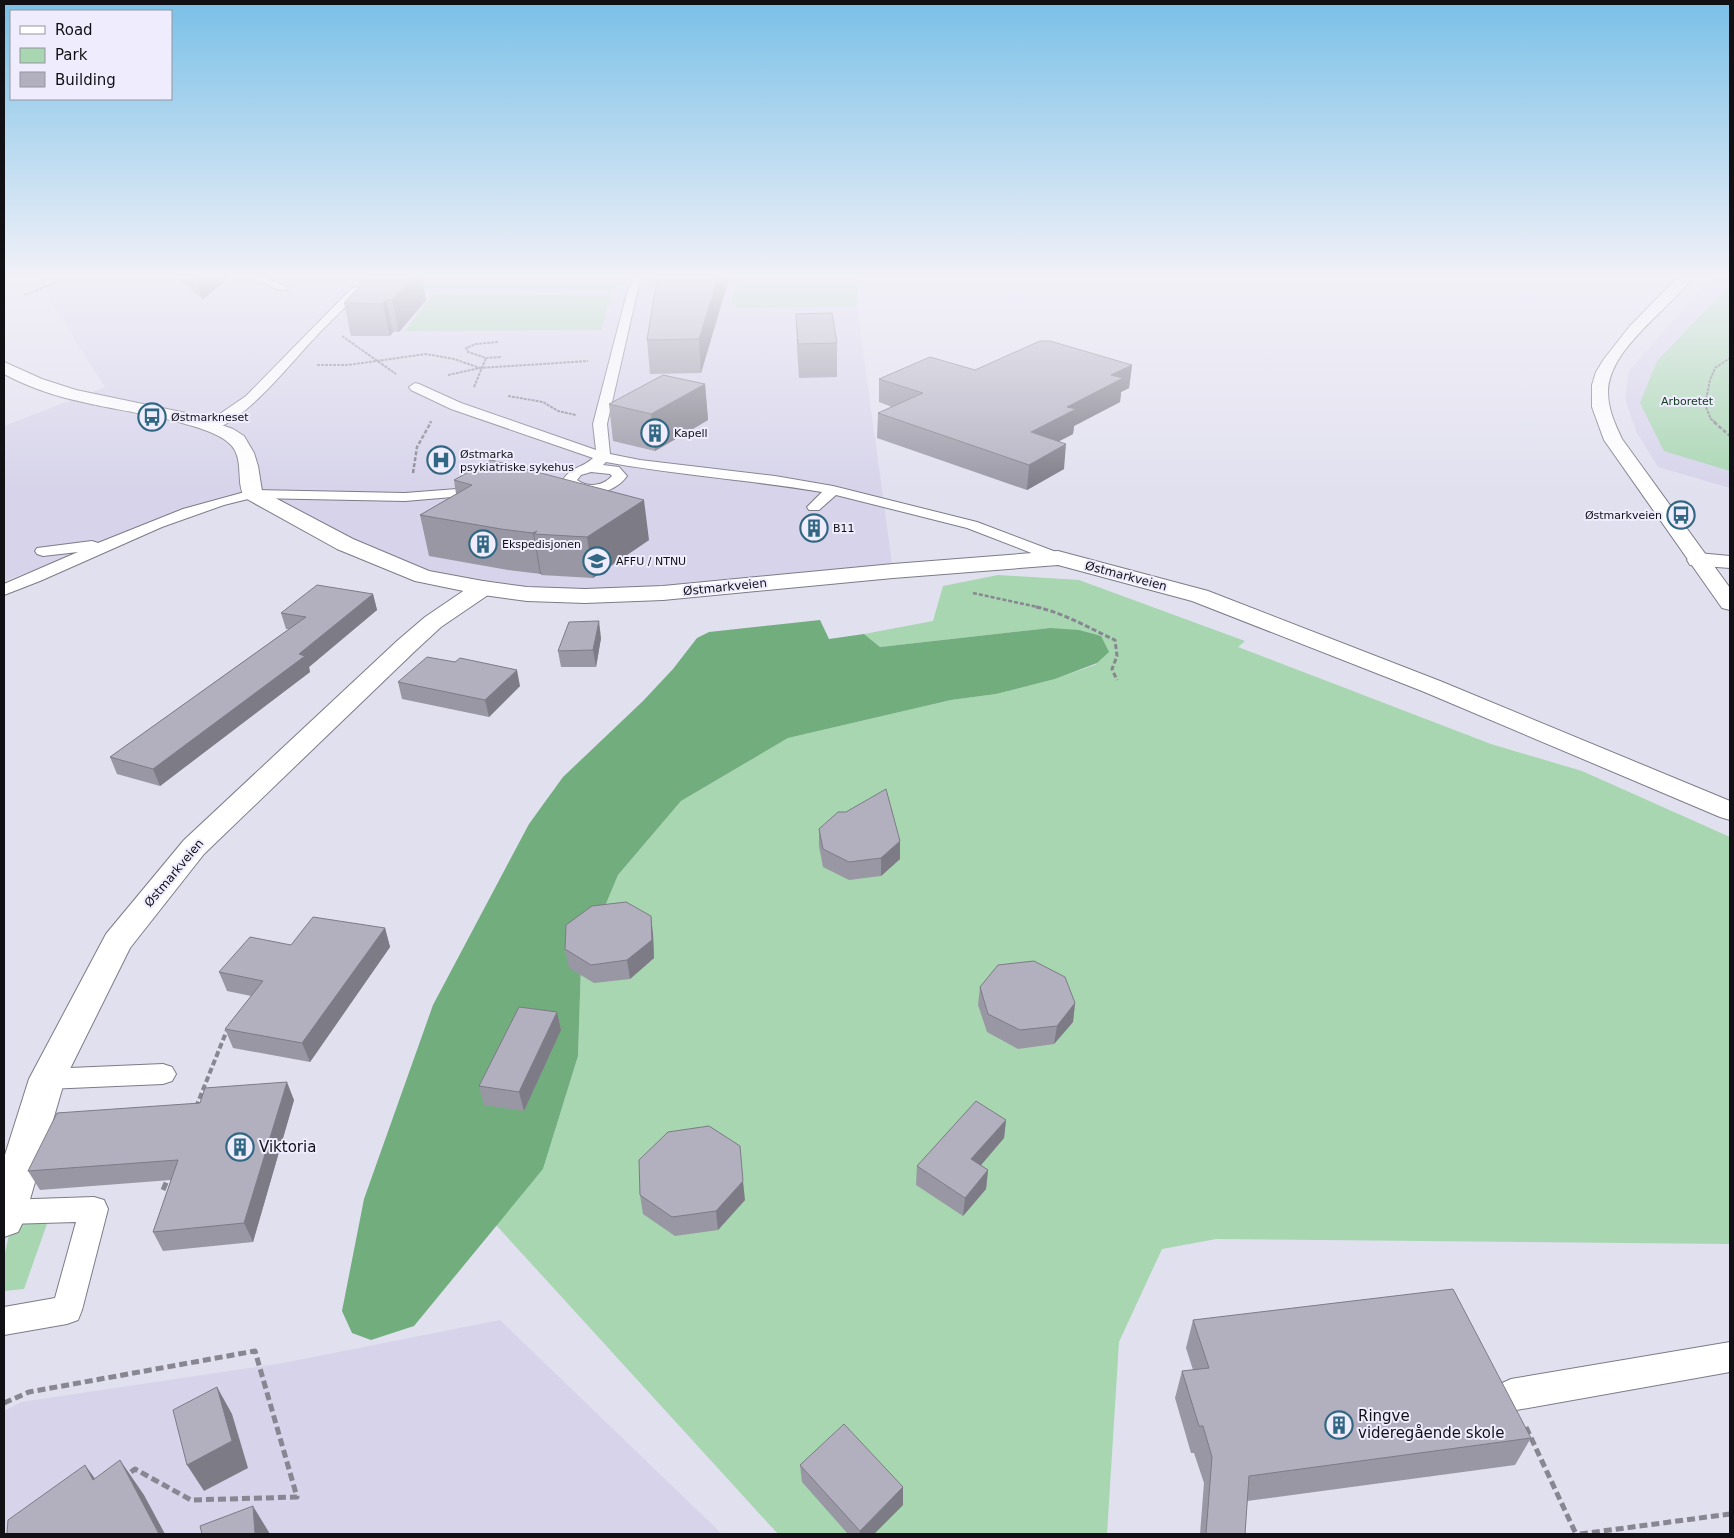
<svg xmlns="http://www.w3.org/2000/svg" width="1734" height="1538" viewBox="0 0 1734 1538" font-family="'DejaVu Sans',sans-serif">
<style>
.built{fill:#d6d3ea}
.green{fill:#a7d6b0}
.forest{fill:#71ad7d}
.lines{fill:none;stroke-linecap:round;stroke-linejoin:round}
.service-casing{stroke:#7c7b89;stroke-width:2}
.minor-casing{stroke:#7c7b89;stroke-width:2}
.tertiary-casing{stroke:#7c7b89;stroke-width:2}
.path-far4{stroke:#878691;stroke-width:2;stroke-dasharray:3 1;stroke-linecap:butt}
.path-far3{stroke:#878691;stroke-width:2.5;stroke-dasharray:4 2;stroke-linecap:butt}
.path-far2{stroke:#878691;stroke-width:3;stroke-dasharray:5 2.5;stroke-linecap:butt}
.path-far1{stroke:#878691;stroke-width:4;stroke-dasharray:6 3;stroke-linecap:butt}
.path{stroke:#878691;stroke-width:5;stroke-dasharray:8 4;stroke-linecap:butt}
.service{fill:#fff;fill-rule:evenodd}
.minor{fill:#fff;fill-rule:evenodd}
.tertiary{fill:#fff;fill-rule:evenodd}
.wall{fill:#9997a4}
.shaded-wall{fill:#7d7b86}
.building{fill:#b2b0bf;stroke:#7d7b86}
.labels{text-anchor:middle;stroke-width:4;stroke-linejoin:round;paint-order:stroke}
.far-park-label{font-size:11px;fill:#134020;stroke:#efedfd}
.far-poi-label{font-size:11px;fill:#111015;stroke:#efedfd;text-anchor:start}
.street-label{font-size:12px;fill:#111015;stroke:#efedfd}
.near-poi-label{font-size:15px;fill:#111015;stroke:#efedfd;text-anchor:start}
</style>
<rect width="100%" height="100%" fill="#e1e0ef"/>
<g class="built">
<polygon points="36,278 857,278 857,306 893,571 585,596 423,576 252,494 108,542 4,581 4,426 105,387"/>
<polygon points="1710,278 1730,278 1730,488 1658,467 1636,431 1625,399 1629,371"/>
<polygon points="500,1320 722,1534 4,1534 4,1411 21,1402 283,1363"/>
</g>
<g class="green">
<polygon points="398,278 632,278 630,283 603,291 406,288"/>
<polygon points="733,278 857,278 857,306 737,308 731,300 740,281"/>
<polygon points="1726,289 1730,290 1730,471 1664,451 1640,403 1657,361"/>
<polygon points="433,294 612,295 601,330 405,331"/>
<polygon points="998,575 1079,580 1245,641 1238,647 1491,744 1582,771 1730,837 1730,1244 1216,1239 1162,1249 1119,1342 1107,1534 778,1534 496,1225 543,1169 578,1056 581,965 618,875 681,801 788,738 951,700 996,694 1055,679 1097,664 1050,628 880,647 864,634 933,621 943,586"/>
<polygon points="48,1221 24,1289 4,1291 4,1257 11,1226"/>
</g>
<polygon class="forest" points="820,620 829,639 864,634 880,647 1050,628 1079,630 1101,636 1109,652 1097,663 1055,679 996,694 951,700 788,738 681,801 618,875 581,964 578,1056 543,1169 414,1326 371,1340 352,1333 342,1311 364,1199 433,1005 529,824 563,777 643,701 673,669 697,638 709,632"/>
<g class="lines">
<g class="service-casing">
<g id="service">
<polygon points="252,278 267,278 288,288 287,290 279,290"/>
<path d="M633,278h10l-6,15 -30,131 3,30 30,6 135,16 58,10 144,36 87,33 2,3 -2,3h-12l-85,-33 -131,-33 -17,15h-10l-2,-3 15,-15c-72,-12 -145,-17 -216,-30l-3,3 16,2 8,9c-13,19 -50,27 -65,5 12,-17 18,-11 31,-23l-142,-49 -40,-19 -2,-3 6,-4 4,1 42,19 135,47 -3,-26 34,-131zM591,472l19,2 2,2c-9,10 -24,12 -35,4l4,-5z"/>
<path d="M356,287l4,1 1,2 -1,2c-17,18 -35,34 -51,52 -17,18 -75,90 -101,84l-2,-3 2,-3 38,-26 106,-108z"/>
<polygon points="483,487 488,488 490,491 488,494 405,501 252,498 224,505 162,527 40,581 4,595 4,584 78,552 43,556 37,554 35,551 37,548 92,541 98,543 183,509 252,490 405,493"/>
<polygon points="163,1064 172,1067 176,1074 172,1081 163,1084 47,1089 38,1086 34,1079 38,1072 47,1069"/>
<polygon points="94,1197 104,1200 108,1209 82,1310 78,1320 67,1324 4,1335 4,1307 55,1298 76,1222 7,1224 4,1222 4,1200"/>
<polygon points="1730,1342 1730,1372 1511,1411 1500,1406 1495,1395 1500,1384 1511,1379"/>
</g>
</g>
<g class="minor-casing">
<g id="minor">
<polygon points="1698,553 1730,556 1730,568 1690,565 1687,560 1690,555"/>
<polygon points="483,581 491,583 494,588 491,593 441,627 415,651 204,854 130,948 65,1079 24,1220 18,1232 4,1237 4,1158 29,1079 106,934 184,840 397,641 425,617 475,583"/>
</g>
</g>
<g class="tertiary-casing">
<g id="tertiary">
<path d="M1677,278h15c-24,33 -83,70 -84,114 0,17 7,32 14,47l108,149v22l-8,-2 -118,-168 -12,-33v-22l4,-13 8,-13 26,-33z"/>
<path d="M4,362l38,17 34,11 110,23 47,16 11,7 10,17 4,13 4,25 91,48 76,32 54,10 44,6 58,2 78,-3 230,-22 165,-13 150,40 232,90 290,120v19l-10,-3 -298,-126 -230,-90 -134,-36 -165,13 -230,22 -78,3 -58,-2 -44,-6 -68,-14 -78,-32 -92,-51c-10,-15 0,-40 -15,-54 -21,-22 -111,-33 -143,-41 -29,-6 -57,-15 -83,-29z"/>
</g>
</g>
<g class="path-far4">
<polyline points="25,295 67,278"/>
<polyline points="342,336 396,374"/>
<polyline points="498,342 476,344 466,348 468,352 486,358 501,357"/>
<polyline points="317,365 348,365 426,354 454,359 480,368"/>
<polyline points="448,375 480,368 588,361"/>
<polyline points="474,387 486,358"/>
<polyline points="508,396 543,402 558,411 576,415"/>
<polyline points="430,423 431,421"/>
<polyline points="1716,423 1711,419 1705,405 1710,380 1715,368 1730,358"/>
</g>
<g class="path-far3">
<polyline points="1714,422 1730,436"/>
<polyline points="413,473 417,447 431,422"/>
<polyline points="973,593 1042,608"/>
</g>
<path class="path-far2" d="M1036,607c28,6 53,21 79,33l2,16 -5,13 5,11"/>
<polyline class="path-far1" points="196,1107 227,1030"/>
<g class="path">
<polyline points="163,1190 168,1178"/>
<polyline points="4,1403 29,1392 255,1351 297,1497 191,1500 135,1469 127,1475"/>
<polyline points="1526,1427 1576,1534"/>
<polyline points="1580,1534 1730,1514"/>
</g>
<use href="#service" class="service"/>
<use href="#minor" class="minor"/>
<use href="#tertiary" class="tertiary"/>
</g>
<g class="wall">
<polygon points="177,278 229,278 203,299"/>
<polygon points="368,278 426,300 399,332 393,332 390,336 351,336 344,303"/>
<polygon points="657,278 727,278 728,282 701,373 650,374 647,340"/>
<polygon points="796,314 837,343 837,377 799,378 797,347"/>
<polygon points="1132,365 1129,388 1121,392 1120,402 1074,426 1073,434 1059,441 1064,469 1027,490 877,438 878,413 892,407 879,402 879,379 975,370"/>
<polygon points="705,384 708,420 655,451 613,441 609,404"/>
<polygon points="491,460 649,540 593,578 541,575 541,574 508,570 429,556 420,515 456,494 454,480"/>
<polygon points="373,594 377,610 309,667 310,672 160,786 117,774 110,757 289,629 286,629 281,613"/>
<polygon points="601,638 596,667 561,667 558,651"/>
<polygon points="455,662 520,686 489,717 402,699 398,682"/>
<polygon points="819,829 900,859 881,876 849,880 823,867 819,846"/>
<polygon points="385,928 390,947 310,1062 233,1048 225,1029 251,996 227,991 219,972 291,945"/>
<polygon points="653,934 654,958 630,979 594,983 569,968 565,949"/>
<polygon points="980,987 1075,1003 1073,1022 1054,1044 1018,1049 987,1032 978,1005"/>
<polygon points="557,1012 561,1030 524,1111 484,1105 479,1086"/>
<polygon points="294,1100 253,1242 163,1251 153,1232 171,1180 40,1190 28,1171"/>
<polygon points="1006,1120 1004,1138 981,1165 988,1170 986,1189 963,1216 916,1185 917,1166"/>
<polygon points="640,1195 745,1200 718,1230 675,1236 643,1214"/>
<polygon points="1193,1320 1531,1438 1515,1465 1247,1501 1245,1534 1200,1534 1204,1483 1194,1453 1191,1453 1175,1398 1182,1371 1193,1370 1186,1348"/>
<polygon points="800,1465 903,1505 874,1534 848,1534 802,1482"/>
</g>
<g class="shaded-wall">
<polygon points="197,278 229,278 203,299"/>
<polygon points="412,278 422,278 426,300 399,332 392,300"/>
<polygon points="718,278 727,278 728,282 701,373 699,339"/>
<polygon points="386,300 393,332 390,336 383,304"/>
<polygon points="1132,365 1129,388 1121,392 1120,402 1074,426 1073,434 1029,457 1031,432 1111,375"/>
<polygon points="705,384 708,420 655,451 651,414"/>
<polygon points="1066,444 1064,469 1027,490 1029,465"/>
<polygon points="644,500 649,540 593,578 587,537"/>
<polygon points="537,531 534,534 541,574 540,574 533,533"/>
<polygon points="373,594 377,610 309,667 310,672 160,786 153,769 299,654"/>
<polygon points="599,621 601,638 596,667 593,650"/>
<polygon points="517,670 520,686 489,717 485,700"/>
<polygon points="900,841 900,859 881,876 881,858"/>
<polygon points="651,916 653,934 654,958 630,979 627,960"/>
<polygon points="385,928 390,947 310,1062 302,1043"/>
<polygon points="1075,1003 1073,1022 1054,1044 1057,1026"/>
<polygon points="557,1012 561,1030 524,1111 519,1092"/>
<polygon points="287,1082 294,1100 253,1242 244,1223"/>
<polygon points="1006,1120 1004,1138 970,1178 971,1159"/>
<polygon points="988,1170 986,1189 963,1216 965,1198"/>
<polygon points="743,1181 745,1200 718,1230 716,1211"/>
<polygon points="217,1387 232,1414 248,1468 204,1491 187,1465"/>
<polygon points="120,1460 144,1495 165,1534 159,1534"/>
<polygon points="85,1465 110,1499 93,1480"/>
<polygon points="903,1487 903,1505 874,1534 860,1534 860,1531"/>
<polygon points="253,1506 270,1534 255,1534"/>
</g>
<g class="building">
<polygon points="368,278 412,278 392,300 386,300 383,304 344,303"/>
<polygon points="657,278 718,278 699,339 647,340"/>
<polygon points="832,313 837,343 798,344 796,314"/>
<polygon points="1040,341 1050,341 1132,365 1111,375 1123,378 1067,407 1076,409 1031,432 1066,444 1029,465 878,413 923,393 879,379 930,357 975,370"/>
<polygon points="663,375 705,384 651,414 609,404"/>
<polygon points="491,460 644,500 587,537 534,534 537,531 533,533 501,529 420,515 472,485 454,480"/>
<polygon points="317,585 373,594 299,654 305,656 153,769 110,757 306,617 281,613"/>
<polygon points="599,621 593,650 558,651 569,622"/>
<polygon points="427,657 455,662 460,658 517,670 485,700 398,682"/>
<polygon points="886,789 900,841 881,858 849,862 823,849 819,829 838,812 846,812"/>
<polygon points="626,902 651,916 652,940 627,960 591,965 565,949 566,925 592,906"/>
<polygon points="313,917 385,928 302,1043 225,1029 263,981 219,972 250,937 291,945"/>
<polygon points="1034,961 1065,977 1075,1003 1057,1026 1020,1030 988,1014 980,987 998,965"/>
<polygon points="519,1007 557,1012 519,1092 479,1086"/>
<polygon points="287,1082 244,1223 153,1232 178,1160 28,1171 57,1113 200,1103 205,1088"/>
<polygon points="976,1101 1006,1120 971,1159 988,1170 965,1198 917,1166"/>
<polygon points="709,1126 740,1146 743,1181 716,1211 672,1217 640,1195 639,1160 668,1132"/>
<polygon points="1453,1289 1531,1438 1249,1476 1245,1534 1206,1534 1212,1457 1203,1426 1199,1426 1182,1371 1209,1368 1193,1320"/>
<polygon points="217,1387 232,1441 187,1465 173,1410"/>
<polygon points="844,1424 903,1487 860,1531 800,1465"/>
<polygon points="120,1460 159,1534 7,1534 8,1520 85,1465 93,1480"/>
<polygon points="253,1506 255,1534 202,1534 200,1526"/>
</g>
<linearGradient id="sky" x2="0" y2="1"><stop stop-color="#79c0e7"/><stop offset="0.56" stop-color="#f2f1f8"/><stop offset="1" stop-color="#f2f1f8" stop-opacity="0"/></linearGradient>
<rect width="1734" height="494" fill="url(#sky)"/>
<defs>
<g id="bus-ring" transform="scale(1.4375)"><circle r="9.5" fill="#efedfd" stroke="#316782" stroke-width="1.5"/><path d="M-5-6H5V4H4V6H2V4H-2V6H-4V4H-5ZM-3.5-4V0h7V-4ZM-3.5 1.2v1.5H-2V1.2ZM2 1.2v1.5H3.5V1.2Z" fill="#316782"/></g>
<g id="building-ring" transform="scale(1.4375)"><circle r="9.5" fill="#efedfd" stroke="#316782" stroke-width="1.5"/><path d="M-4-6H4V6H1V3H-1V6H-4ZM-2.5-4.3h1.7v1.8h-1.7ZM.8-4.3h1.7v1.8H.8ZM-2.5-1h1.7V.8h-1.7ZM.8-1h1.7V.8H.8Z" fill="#316782"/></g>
<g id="hospital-ring" transform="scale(1.4375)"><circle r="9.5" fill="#efedfd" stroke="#316782" stroke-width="1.5"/><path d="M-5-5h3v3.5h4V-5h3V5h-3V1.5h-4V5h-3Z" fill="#316782"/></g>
<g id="university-ring" transform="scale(1.4375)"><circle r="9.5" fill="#efedfd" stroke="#316782" stroke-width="1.5"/><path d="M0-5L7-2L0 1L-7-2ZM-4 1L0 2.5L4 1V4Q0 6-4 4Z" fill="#316782"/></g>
</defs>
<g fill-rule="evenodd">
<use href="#bus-ring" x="152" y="417"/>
<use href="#building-ring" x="655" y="433"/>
<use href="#hospital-ring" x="441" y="460"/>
<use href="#bus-ring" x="1681" y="515"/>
<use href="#building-ring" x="814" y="528"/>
<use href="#building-ring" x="483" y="544"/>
<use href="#university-ring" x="597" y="561"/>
<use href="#building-ring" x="240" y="1147"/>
<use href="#building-ring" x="1339" y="1425"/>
</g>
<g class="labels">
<g class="far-park-label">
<text x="1687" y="405">Arboretet</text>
</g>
<g class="far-poi-label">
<text x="171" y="421">Østmarkneset</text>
<text x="674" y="437">Kapell</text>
<text x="460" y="458">Østmarka<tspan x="460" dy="13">psykiatriske sykehus</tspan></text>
<text x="1662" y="519" text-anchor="end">Østmarkveien</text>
<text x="833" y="532">B11</text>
<text x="502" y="548">Ekspedisjonen</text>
<text x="616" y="565">AFFU / NTNU</text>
</g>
<g class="street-label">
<text transform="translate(1126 576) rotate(15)" y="4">Østmarkveien</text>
<text transform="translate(725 587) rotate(-6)" y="4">Østmarkveien</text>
<text transform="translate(174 873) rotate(-50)" y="4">Østmarkveien</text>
</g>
<g class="near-poi-label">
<text x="259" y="1152">Viktoria</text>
<text x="1358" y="1421">Ringve<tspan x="1358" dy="17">videregående skole</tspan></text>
</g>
</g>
<rect width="1734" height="1538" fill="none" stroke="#111015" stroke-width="10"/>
<rect x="10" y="10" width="162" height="90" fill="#efedfd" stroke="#9695a0"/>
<rect x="20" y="26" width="25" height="8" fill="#ffffff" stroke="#9695a0"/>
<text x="55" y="35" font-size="15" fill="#111015">Road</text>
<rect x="20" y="48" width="25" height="15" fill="#a7d6b0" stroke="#9695a0"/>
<text x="55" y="60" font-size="15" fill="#111015">Park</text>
<rect x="20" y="72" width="25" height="15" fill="#b2b0bf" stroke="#9695a0"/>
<text x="55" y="85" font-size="15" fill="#111015">Building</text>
</svg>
